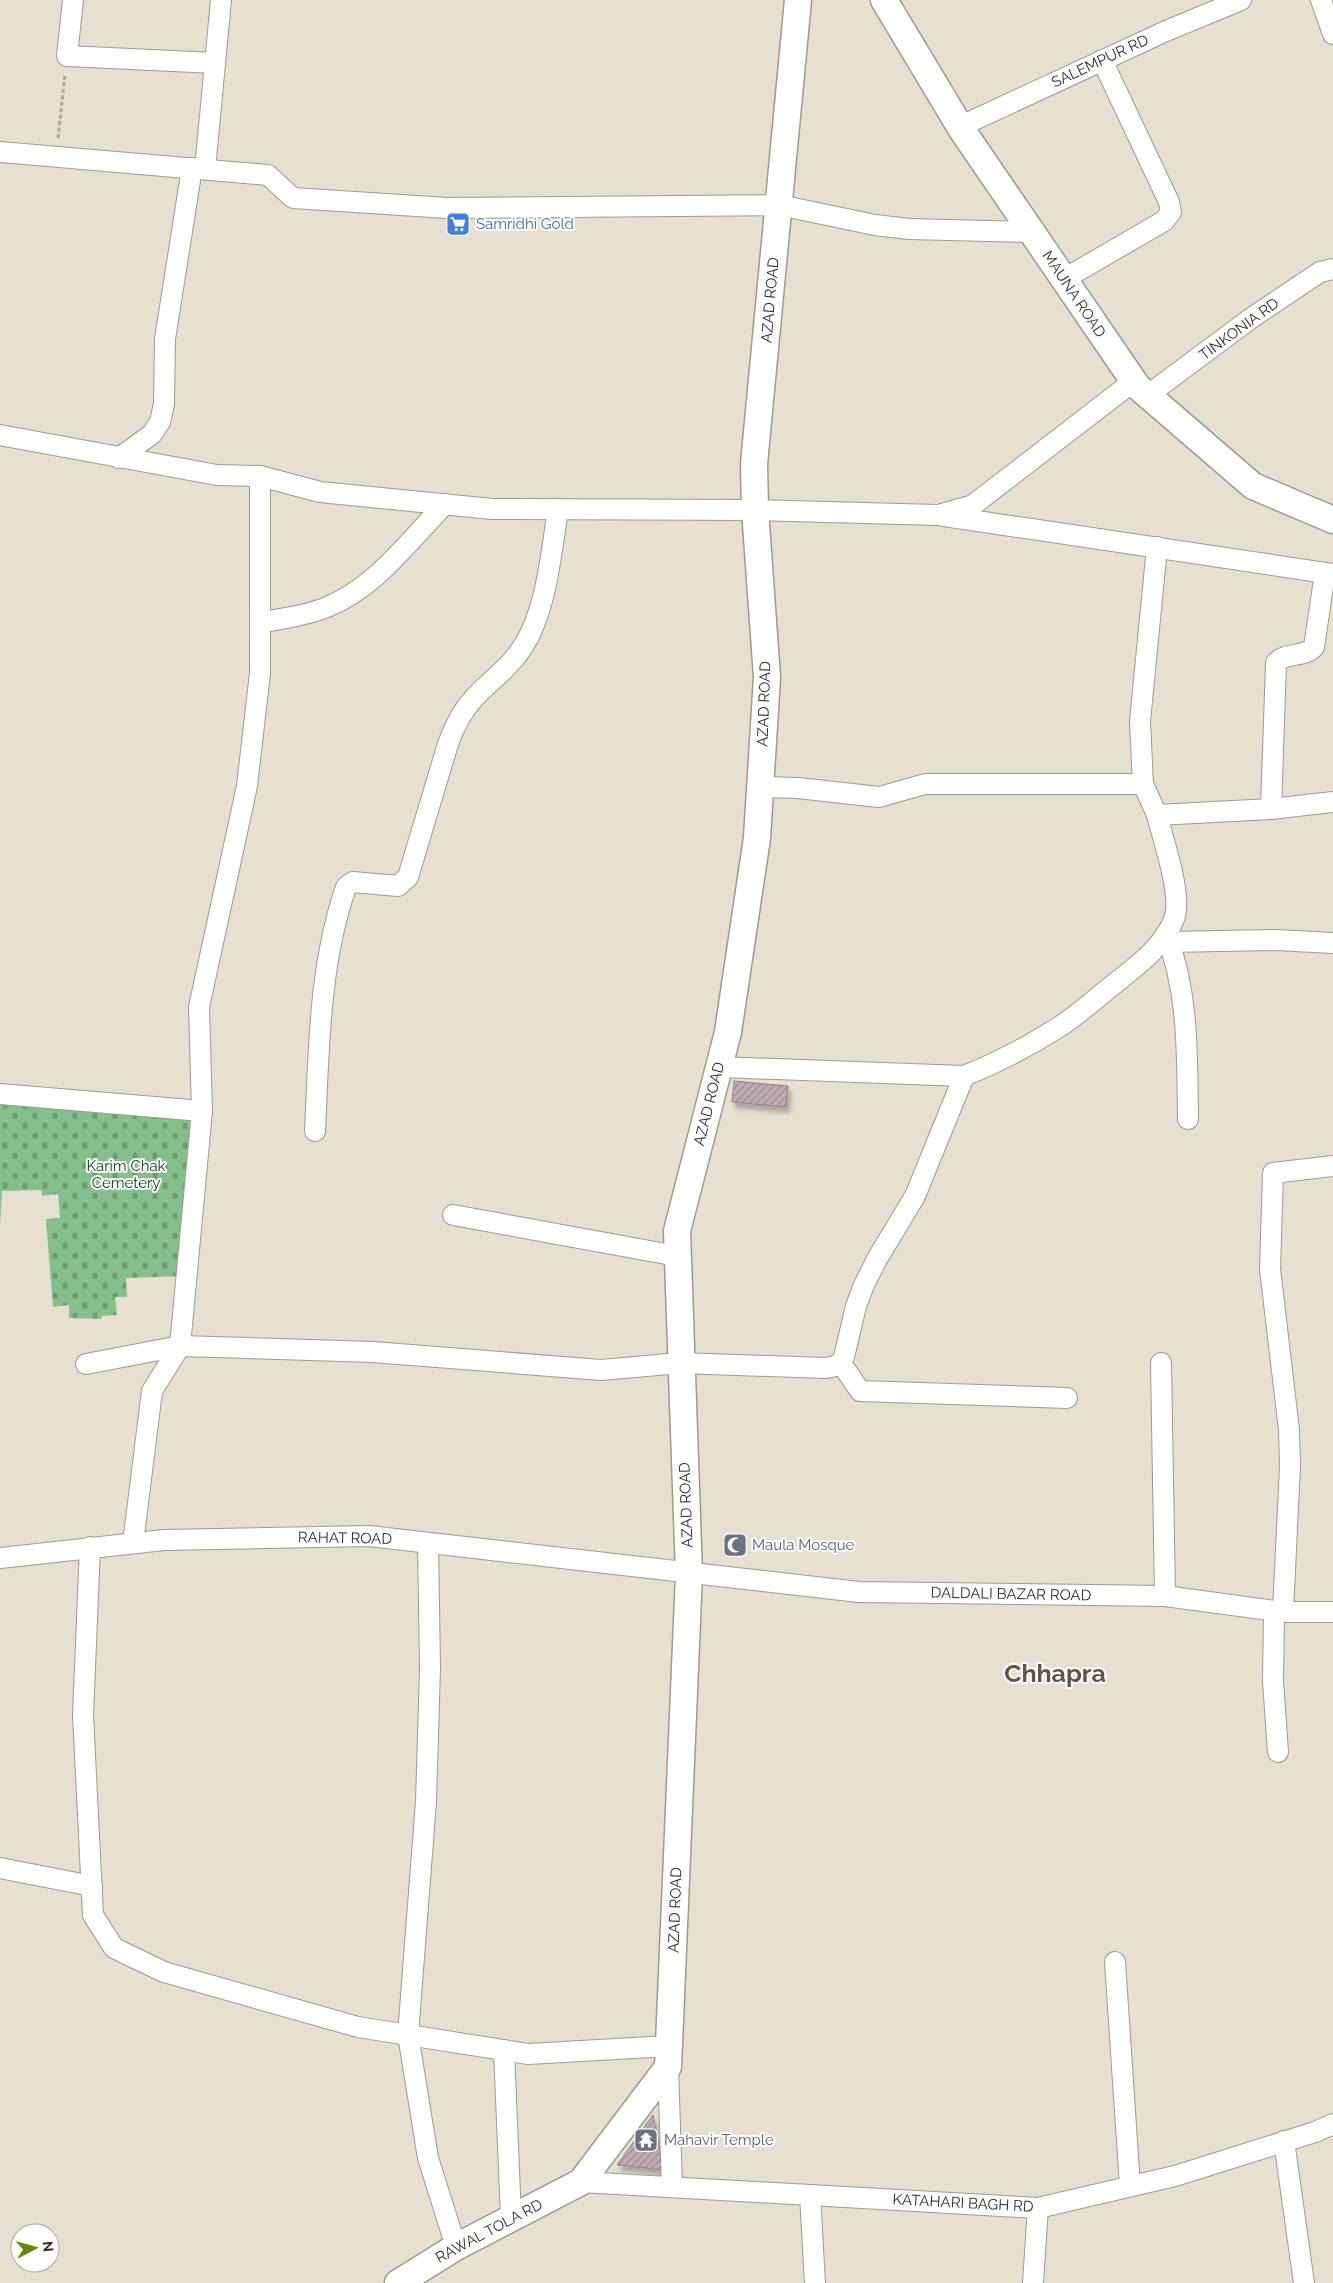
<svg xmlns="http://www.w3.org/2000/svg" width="1333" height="2283" viewBox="0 0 1333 2283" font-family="Raleway,sans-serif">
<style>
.cemetery{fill:url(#cemetery-stones)}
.building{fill:url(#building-hatch);stroke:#94838c;filter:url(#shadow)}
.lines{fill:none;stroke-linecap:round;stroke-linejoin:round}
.minor-casing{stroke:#9f9a8a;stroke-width:22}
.tertiary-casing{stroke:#9f9a8a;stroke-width:29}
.path{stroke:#aca89a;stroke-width:3;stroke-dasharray:4 2.5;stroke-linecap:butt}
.minor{stroke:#fff;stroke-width:20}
.tertiary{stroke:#fff;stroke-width:26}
.labels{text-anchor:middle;stroke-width:4;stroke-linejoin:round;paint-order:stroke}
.street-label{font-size:15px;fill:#2e2c26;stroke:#fff}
.shop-label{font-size:15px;fill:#366cbe;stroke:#fff;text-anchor:start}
.park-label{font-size:15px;fill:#064116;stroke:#fff}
.worship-label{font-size:15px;fill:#5b616d;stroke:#fff;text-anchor:start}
.town-label{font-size:25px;font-weight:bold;fill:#5b5648;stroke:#fff}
</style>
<defs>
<pattern id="cemetery-stones" width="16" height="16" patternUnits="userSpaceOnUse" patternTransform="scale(1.25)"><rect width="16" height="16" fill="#85c08c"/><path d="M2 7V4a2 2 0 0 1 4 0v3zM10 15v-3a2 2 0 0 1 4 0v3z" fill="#6d9c72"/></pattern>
<pattern id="building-hatch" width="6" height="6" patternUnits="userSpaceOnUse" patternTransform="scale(1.25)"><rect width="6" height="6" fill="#beacb5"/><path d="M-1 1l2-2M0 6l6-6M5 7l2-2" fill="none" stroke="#9b8c93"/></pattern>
<filter id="shadow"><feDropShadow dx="3" dy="5.5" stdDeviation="2.5" flood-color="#0004"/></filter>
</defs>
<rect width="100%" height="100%" fill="#e5e0cf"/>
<polygon class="cemetery" points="0,1094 202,1111 187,1276 126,1278 127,1297 115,1297 117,1315 102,1316 101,1319 69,1318 69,1305 53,1307 46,1219 60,1218 58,1194 42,1196 41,1190 2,1191 0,1226"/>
<g class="building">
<polygon points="734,1081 788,1086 786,1107 732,1102"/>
<polygon points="653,2115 664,2170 617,2165"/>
</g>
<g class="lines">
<g class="minor-casing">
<g id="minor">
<polyline points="73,0 67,56 215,63"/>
<polyline points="1321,0 1333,34"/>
<polyline points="959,127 1166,31 1241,0"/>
<polyline points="0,152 268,175 293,198 447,208 779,205 875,225 909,229 1031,232"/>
<polyline points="205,169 221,0"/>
<polyline points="1064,279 1164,221 1171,212 1169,202 1102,60"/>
<polyline points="1148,395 1250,319 1320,272 1333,269"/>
<polyline points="0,435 217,475 260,476 320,492 492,509 755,510 938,515 973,505 1134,381"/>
<polyline points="119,458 152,434 160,422 164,404 165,339 192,168"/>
<polyline points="944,516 1333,574"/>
<polyline points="1157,547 1140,721 1143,784 1157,815"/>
<path d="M260,623c22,-5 47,-7 67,-16 48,-19 82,-66 118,-103"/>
<polyline points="760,787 798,788 879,797 925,784 1143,784"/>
<path d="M1271,809l5,-146c8,-11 28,-5 38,-16l11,-74"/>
<path d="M1166,934c23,59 21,122 22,185"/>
<polyline points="1169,942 1277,940 1333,943"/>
<path d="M719,1067l245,9c33,-13 65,-30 95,-49 19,-12 36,-28 54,-42 22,-18 51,-38 61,-66 9,-23 -11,-79 -17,-104l114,-6 62,-7"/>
<polyline points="0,1094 202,1111"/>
<path d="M315,1131c4,-82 4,-166 31,-244l7,-5 45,4 10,-9 40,-133c6,-17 14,-33 26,-46 14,-15 31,-27 43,-43 29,-36 34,-101 41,-146"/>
<polyline points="453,1215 677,1256"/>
<polyline points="841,1363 860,1391 1067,1398"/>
<polyline points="1161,1363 1165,1596"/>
<path d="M86,1364l94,-18 193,6 228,18 79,-7 145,5c9,-1 15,-2 19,-11l12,-51 8,-21 13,-26 38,-63 49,-120"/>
<polyline points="133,1543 152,1391 180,1346 202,1111 199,1007 247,786 260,673 260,476"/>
<polyline points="428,1543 430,1668 426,1802 408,2035 428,2158 456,2247"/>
<polyline points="90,1547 83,1715 93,1915 114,1948 164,1972 358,2027 528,2054 669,2046"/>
<polyline points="0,1558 164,1540 369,1536 859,1592 1165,1596 1283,1612 1333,1612"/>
<polyline points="1274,1611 1273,1681 1278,1752"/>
<polyline points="1283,1612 1290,1466 1289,1430 1270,1269 1273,1173 1333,1166"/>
<polyline points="0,1868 92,1886"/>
<polyline points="1115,1962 1130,2186"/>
<polyline points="504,2050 511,2218"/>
<polyline points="668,2067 672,2187"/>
<polyline points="1284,2141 1304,2283"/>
<polyline points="581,2182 1038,2208 1175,2176 1315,2132 1333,2124"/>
<polyline points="810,2195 815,2283"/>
<polyline points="1033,2283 1038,2208"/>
</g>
</g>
<g class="tertiary-casing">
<g id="tertiary">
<polyline points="884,0 962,130 1137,386 1253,486 1333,520"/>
<polyline points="398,2283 456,2247 581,2182 668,2067 689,1574 677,1231 728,1032 757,838 767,677 755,510 754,464 798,0"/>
</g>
</g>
<polyline class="path" points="58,138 65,74"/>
<use href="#minor" class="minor"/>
<use href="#tertiary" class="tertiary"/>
</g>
<defs>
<g id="supermarket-square" transform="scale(1.25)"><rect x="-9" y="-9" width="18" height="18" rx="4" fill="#3f7fe0" stroke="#fff"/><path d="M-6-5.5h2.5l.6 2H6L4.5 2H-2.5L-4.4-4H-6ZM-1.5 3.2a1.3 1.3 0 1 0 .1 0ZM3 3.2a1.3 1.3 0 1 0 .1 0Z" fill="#fff"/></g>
<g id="mosque-square" transform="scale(1.25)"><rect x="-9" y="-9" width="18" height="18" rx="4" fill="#6b7280" stroke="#fff"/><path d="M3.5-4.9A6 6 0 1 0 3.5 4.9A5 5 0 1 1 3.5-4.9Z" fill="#fff"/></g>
<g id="temple-square" transform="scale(1.25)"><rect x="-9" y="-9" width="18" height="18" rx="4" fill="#6b7280" stroke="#fff"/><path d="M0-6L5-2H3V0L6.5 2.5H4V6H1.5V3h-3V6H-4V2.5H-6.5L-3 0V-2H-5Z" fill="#fff"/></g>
</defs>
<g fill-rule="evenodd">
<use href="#supermarket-square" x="458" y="224"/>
<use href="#mosque-square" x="735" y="1545"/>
<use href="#temple-square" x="646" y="2140"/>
</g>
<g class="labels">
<g class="street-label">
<text transform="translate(1100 61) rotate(-25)" y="5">SALEMPUR RD</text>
<text transform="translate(1074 294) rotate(56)" y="5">MAUNA ROAD</text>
<text transform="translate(770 300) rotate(-85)" y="5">AZAD ROAD</text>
<text transform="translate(1239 329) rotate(-36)" y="5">TINKONIA RD</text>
<text transform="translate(764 704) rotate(-88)" y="5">AZAD ROAD</text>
<text transform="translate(709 1104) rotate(-76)" y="5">AZAD ROAD</text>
<text transform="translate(686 1505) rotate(-92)" y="5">AZAD ROAD</text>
<text transform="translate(345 1538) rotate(1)" y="5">RAHAT ROAD</text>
<text transform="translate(1011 1594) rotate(1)" y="5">DALDALI BAZAR ROAD</text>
<text transform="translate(675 1910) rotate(-88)" y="5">AZAD ROAD</text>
<text transform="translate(963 2203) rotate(3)" y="5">KATAHARI BAGH RD</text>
<text transform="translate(489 2231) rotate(-28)" y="5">RAWAL TOLA RD</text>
</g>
<g class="shop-label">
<text x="476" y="229">Samridhi Gold</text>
</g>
<g class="park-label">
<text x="126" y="1171">Karim Chak<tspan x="126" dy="17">Cemetery</tspan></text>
</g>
<g class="worship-label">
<text x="752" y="1550">Maula Mosque</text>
<text x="664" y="2145">Mahavir Temple</text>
</g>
<g class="town-label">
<text x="1055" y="1682">Chhapra</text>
</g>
</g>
<g transform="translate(35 2248) rotate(84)"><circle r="24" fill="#ffffff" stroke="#ababa8"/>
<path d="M0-4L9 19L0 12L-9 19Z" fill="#668703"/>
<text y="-8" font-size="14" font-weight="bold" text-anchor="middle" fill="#2e2c26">N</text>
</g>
</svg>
